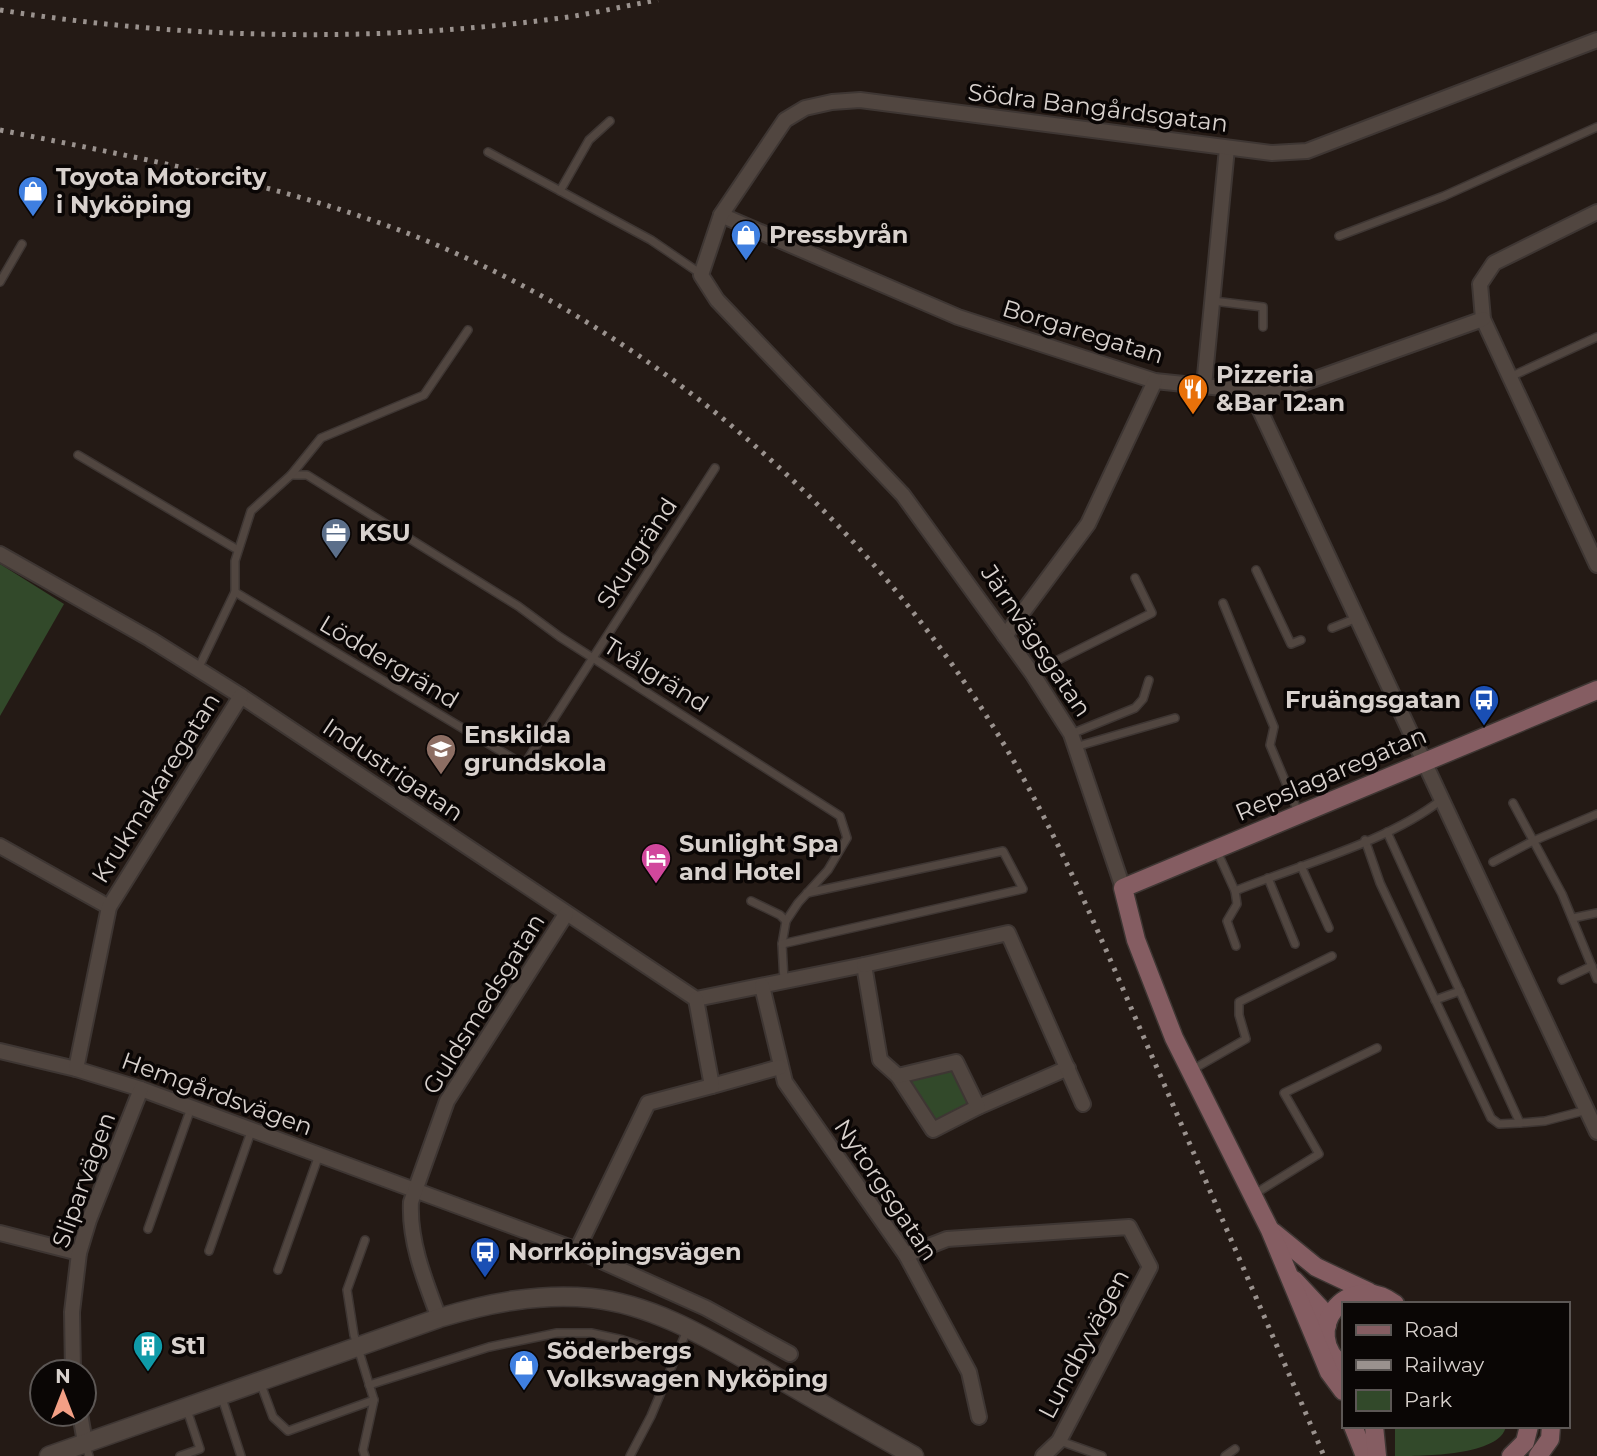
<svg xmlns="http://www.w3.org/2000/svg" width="1597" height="1456" viewBox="0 0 1597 1456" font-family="Montserrat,sans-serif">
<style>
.green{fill:#32492a}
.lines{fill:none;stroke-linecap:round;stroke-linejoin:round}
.service-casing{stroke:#3e3633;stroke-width:10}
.minor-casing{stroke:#3e3633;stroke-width:18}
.tertiary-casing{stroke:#3e3633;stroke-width:21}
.secondary-casing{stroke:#3e3633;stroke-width:21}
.service{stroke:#514640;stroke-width:7}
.minor{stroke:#514640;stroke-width:14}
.tertiary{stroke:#514640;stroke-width:18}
.secondary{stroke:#855d62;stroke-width:18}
.rail{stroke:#9a928e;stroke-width:5;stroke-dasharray:3.5 7;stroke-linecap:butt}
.labels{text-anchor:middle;stroke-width:7;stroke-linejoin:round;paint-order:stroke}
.street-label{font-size:24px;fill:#d8d1cd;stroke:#0a0605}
.poi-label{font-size:24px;font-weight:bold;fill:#d8d1cd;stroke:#0a0605;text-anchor:start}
</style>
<rect width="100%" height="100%" fill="#241a15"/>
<g class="green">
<polygon points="0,564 64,604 0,716"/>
<polygon points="952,1067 971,1104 937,1121 908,1082 909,1077"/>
<path d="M1395,1426h111c-5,30 -84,30 -111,30z"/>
</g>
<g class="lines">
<g class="service-casing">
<g id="service">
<polyline points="488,152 651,240 701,274"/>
<polyline points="560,191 589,140 610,121"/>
<polyline points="1339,236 1444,196 1597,127"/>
<polyline points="0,282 22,244"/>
<polyline points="1213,301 1263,307 1263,327"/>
<polyline points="1510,377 1597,337"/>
<polyline points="78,455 238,550"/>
<polyline points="291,475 307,475 518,606 560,637 840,816 847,838 828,870 798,903 786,921 782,944 784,981"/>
<polyline points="1256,570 1291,644 1301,640"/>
<polyline points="235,592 524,765 715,468"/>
<polyline points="1223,603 1274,727 1270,745 1299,814"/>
<polyline points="1332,628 1357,618"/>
<polyline points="198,669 235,592 235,561 251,511 291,475 321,438 424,395 468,330"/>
<polyline points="1032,673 1152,613 1135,578"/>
<polyline points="1071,734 1135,708 1143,699 1149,680"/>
<polyline points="1075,747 1175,718"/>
<polyline points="1513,803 1562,894 1597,979"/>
<polyline points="1387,832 1520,1123 1545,1121 1587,1110"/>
<polyline points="1365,840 1380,883 1491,1118 1499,1124 1520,1123"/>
<path d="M1216,849l19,42c64,-26 153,-49 206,-91"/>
<polyline points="1493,862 1533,841 1597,814"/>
<polyline points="1301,866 1329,928"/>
<polyline points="1268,878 1295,944"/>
<polyline points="1235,891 1237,904 1227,921 1236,946"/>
<polyline points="751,901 780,915 786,921"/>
<polyline points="1573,918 1597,913"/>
<polyline points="782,944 1023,889 1003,851 807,893"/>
<polyline points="1562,980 1592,966"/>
<polyline points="1435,1000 1460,991"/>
<polyline points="1190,1071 1246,1039 1239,1015 1239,1002 1332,956"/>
<polyline points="1253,1195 1319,1154 1284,1093 1377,1048"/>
<polyline points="148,1229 191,1108"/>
<polyline points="209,1251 252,1129"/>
<polyline points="278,1270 319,1155"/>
<polyline points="260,1382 273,1417 288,1431 374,1400 354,1335 347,1290 365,1240"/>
<polyline points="369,1385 489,1347 557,1333 591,1333 623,1340 676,1357"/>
<polyline points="221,1395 241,1456"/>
<polyline points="1060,1441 1102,1456"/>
<polyline points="85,1443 89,1456"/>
<polyline points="180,1456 200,1449 186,1407"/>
<polyline points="365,1456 363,1450 374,1400"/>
<polyline points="630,1456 651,1416 688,1328"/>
<polyline points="1225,1456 1235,1449"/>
</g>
</g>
<g class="minor-casing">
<g id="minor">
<polyline points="1597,212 1494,263 1480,284 1483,319 1597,565"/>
<polyline points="721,215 958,317 1155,381 1251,391 1287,389 1483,319"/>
<polyline points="1204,386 1227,148"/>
<polyline points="1251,391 1597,1132"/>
<polyline points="0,554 150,639 241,696 696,999 864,965 880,1060 898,1076 933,1130 978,1107 1068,1068"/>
<polyline points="1005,636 1088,524 1155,381"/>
<polyline points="0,846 109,907"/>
<polyline points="1123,888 1071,734 1032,673 903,495 717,300 701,275 721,215 785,120 805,108 832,102 860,100 1272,153 1307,151 1597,40"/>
<polyline points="864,965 1008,933 1083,1104"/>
<polyline points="762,986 785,1082 906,1255 969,1372 979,1417"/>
<polyline points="0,1051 76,1069 141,1089 577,1250 706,1308 790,1354"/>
<polyline points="76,1069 109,907 241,696"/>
<polyline points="898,1076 956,1062 978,1107"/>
<polyline points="712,1086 780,1067"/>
<polyline points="0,1233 79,1253"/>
<polyline points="577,1250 648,1103 712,1086 696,999"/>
<polyline points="906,1255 947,1239 1129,1227 1150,1267 1059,1441 1043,1456"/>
<path d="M439,1318c-14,-37 -30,-76 -28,-116l36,-101 119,-187"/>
<polyline points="73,1372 72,1312 79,1253 89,1220 141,1089"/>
<polyline points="80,1414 85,1442"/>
</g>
</g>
<g class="tertiary-casing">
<path id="tertiary" d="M49,1456l390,-138c50,-15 99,-25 152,-20 66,7 123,44 180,76 47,28 95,55 143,82"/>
</g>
<g class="secondary-casing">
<g id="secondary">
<polyline points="1273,1232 1316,1267 1369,1292"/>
<polyline points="1294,1280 1322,1310 1327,1325"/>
<path d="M1343,1366c-44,-33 4,-98 52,-62"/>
<polyline points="1343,1391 1329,1372 1270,1230 1174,1038 1136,940 1123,888 1597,690"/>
<polyline points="1353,1426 1365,1456"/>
<polyline points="1374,1426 1377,1456"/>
<polyline points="1511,1456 1525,1442 1529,1426"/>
<polyline points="1538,1456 1550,1439 1551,1426"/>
</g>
</g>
<use href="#service" class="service"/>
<use href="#minor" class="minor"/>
<use href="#tertiary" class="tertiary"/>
<use href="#secondary" class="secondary"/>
<g class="rail">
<path d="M0,10c182,29 370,33 553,9 35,-4 70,-13 105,-19"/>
<path d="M0,130c144,29 290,55 427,111 253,104 470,304 600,544 51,94 91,194 134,292 54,126 109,252 163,379"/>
</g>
</g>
<defs>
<g id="shop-pin" transform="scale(1.575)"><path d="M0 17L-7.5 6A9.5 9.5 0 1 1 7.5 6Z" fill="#3f7fe0" stroke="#0a0605"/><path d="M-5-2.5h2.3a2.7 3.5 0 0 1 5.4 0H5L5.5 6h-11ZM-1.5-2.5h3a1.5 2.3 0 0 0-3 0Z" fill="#fff"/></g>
<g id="restaurant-pin" transform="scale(1.575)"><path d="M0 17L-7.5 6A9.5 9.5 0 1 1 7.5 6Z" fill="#e8710a" stroke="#0a0605"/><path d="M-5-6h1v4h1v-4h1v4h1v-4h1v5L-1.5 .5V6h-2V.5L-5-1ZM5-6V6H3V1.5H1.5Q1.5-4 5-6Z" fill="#fff"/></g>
<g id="office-pin" transform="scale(1.575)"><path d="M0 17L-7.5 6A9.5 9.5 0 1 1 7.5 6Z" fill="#5c6f8a" stroke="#0a0605"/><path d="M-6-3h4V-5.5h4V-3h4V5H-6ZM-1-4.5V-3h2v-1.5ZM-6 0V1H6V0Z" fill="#fff"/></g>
<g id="bus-pin" transform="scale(1.575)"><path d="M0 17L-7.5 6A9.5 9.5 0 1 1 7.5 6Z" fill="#1a4fb4" stroke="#0a0605"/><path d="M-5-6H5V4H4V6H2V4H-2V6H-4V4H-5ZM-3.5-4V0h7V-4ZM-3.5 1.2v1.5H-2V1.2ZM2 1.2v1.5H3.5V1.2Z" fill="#fff"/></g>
<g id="school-pin" transform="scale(1.575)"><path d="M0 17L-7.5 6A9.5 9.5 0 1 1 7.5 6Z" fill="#8d6e63" stroke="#0a0605"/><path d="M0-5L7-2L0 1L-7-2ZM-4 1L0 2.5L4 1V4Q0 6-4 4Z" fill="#fff"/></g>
<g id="hotel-pin" transform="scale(1.575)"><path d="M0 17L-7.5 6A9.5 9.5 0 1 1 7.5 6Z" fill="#d1479c" stroke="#0a0605"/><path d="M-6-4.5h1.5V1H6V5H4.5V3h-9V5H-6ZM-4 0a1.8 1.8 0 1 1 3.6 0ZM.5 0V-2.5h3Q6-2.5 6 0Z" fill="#fff"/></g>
<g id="building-pin" transform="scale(1.575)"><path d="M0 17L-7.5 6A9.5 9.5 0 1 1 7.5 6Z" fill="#0f9aa8" stroke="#0a0605"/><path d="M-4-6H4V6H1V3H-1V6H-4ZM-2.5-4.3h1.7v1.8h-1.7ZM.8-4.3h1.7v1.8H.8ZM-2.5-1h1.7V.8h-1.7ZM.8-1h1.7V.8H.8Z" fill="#fff"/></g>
</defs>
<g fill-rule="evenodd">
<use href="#shop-pin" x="33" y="191"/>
<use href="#shop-pin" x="746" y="235"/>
<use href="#restaurant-pin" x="1193" y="389"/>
<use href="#office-pin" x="336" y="533"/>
<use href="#bus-pin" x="1484" y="700"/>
<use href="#school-pin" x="441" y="749"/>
<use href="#hotel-pin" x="656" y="858"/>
<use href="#bus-pin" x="485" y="1252"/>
<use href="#building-pin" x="148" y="1346"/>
<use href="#shop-pin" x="524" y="1365"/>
</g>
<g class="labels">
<g class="street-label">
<text transform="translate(1098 108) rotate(7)" y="8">Södra Bangårdsgatan</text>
<text transform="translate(1083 332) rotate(17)" y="8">Borgaregatan</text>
<text transform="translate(637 553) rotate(-57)" y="8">Skurgränd</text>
<text transform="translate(1036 641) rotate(56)" y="8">Järnvägsgatan</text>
<text transform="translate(389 662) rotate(31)" y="8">Löddergränd</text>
<text transform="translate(656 675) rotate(32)" y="8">Tvålgränd</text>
<text transform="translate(393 770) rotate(34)" y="8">Industrigatan</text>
<text transform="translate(1331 774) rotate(-23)" y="8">Repslagaregatan</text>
<text transform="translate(156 788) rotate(-58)" y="8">Krukmakaregatan</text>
<text transform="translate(484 1004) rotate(-58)" y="8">Guldsmedsgatan</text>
<text transform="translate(217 1094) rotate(20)" y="8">Hemgårdsvägen</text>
<text transform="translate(84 1180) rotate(-70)" y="8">Sliparvägen</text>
<text transform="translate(886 1190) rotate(56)" y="8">Nytorgsgatan</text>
<text transform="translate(1084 1344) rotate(-62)" y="8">Lundbyvägen</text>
</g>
<g class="poi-label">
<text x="56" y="185">Toyota Motorcity<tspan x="56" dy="28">i Nyköping</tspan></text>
<text x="769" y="243">Pressbyrån</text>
<text x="1216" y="383">Pizzeria<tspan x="1216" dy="28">&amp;Bar 12:an</tspan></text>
<text x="359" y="541">KSU</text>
<text x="1461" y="708" text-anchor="end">Fruängsgatan</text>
<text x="464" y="743">Enskilda<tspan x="464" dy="28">grundskola</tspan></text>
<text x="679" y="852">Sunlight Spa<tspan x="679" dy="28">and Hotel</tspan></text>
<text x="508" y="1260">Norrköpingsvägen</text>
<text x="171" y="1354">St1</text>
<text x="547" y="1359">Söderbergs<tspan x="547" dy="28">Volkswagen Nyköping</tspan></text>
</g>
</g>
<rect x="1342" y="1302" width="228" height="126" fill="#0a0605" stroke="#5c5755" stroke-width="2"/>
<rect x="1356" y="1325" width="35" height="10" fill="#855d62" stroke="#5c5755" stroke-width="2"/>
<text x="1404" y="1337" font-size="21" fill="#d8d1cd">Road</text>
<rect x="1356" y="1360" width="35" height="10" fill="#9a928e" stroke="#5c5755" stroke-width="2"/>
<text x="1404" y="1372" font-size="21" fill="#d8d1cd">Railway</text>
<rect x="1356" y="1390" width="35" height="21" fill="#32492a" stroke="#5c5755" stroke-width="2"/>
<text x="1404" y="1407" font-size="21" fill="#d8d1cd">Park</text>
<g transform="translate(63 1393)"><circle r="33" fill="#0a0605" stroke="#5c5755" stroke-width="2"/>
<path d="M0-5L12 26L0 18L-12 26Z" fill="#f39f85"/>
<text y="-10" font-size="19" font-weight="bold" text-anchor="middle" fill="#d8d1cd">N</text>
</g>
</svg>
